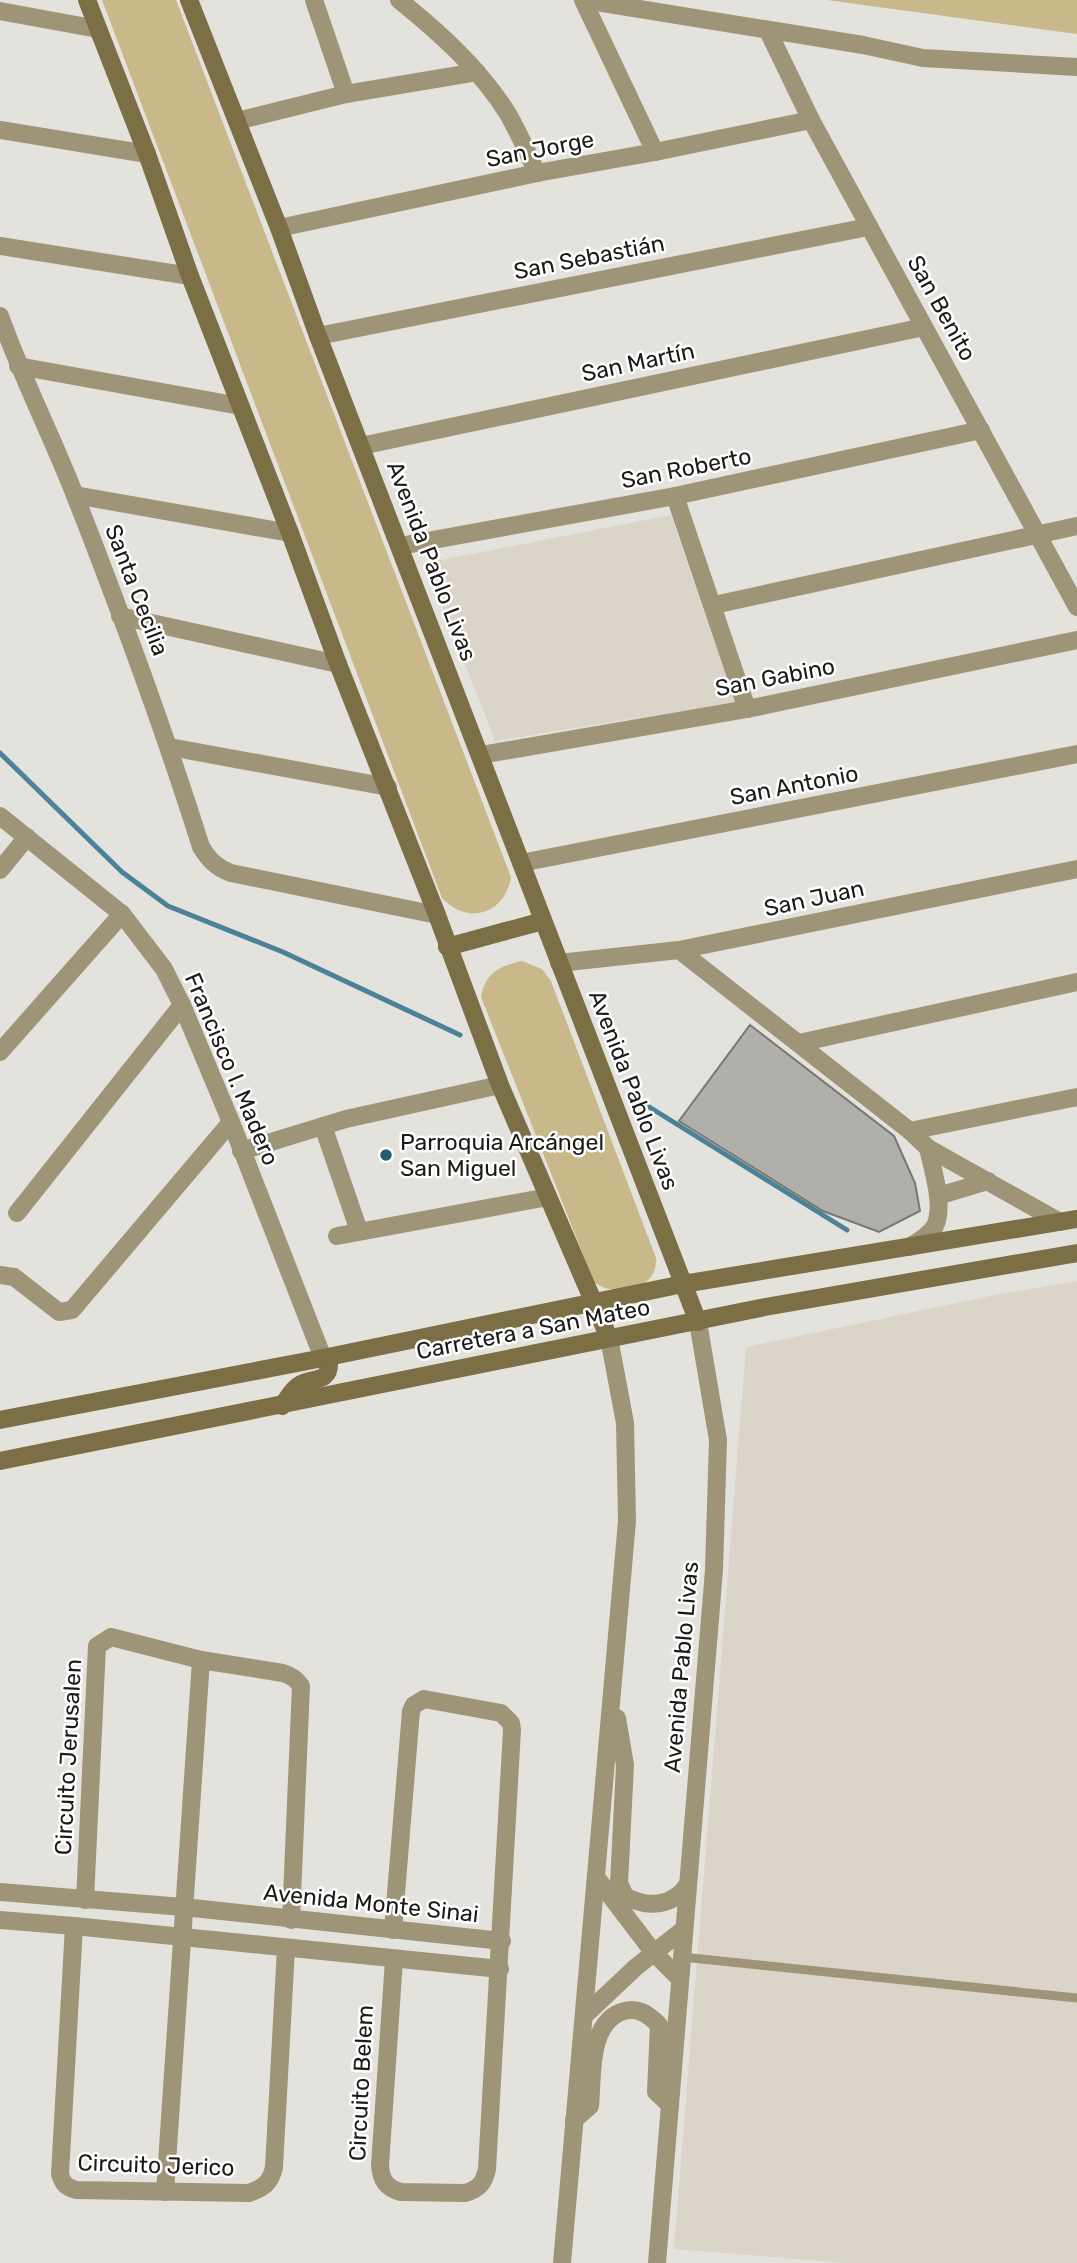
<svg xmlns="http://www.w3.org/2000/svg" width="1077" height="2263" viewBox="0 0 1077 2263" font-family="Rubik,sans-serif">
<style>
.built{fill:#dad5c8}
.green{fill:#c8b88a}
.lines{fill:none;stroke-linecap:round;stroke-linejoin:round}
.stream{stroke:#4b8299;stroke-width:5}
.building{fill:#b1afa9;stroke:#787771;stroke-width:2}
.lane{stroke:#9e9579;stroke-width:9}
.street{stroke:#9e9579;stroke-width:18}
.secondary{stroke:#7d6f45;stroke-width:18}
.poi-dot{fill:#215e75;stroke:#fff;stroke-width:2.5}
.labels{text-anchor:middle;stroke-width:5;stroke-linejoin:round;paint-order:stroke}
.street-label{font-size:23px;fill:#1b1a18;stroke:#fff}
.poi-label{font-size:23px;fill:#1b1a18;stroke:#fff;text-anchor:start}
</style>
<rect width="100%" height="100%" fill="#e4e2dc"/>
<g class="built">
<polygon points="671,515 735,702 495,741 426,563"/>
<polygon points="1077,1281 1077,2263 845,2263 674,2249 746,1347 995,1295"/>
</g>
<g class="green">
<path d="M102,0h74l335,877c-6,37 -43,49 -69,21z"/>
<polygon points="827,0 1077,0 1077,34"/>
<path d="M522,961l20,8 9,12 105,277c2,33 -42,40 -62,24l-113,-285c4,-24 18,-31 41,-36z"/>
</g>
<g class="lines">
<g class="stream">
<polyline points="0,753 122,872 168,906 283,952 460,1035"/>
<polyline points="638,1100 847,1230"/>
</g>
</g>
<polygon class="building" points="750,1025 894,1136 915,1183 920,1211 879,1232 823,1211 679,1121"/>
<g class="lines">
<polyline class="lane" points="682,1957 1077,1998"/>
<g class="street">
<polyline points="314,0 346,94"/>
<path d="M399,0c41,33 81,69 109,114 11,19 20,40 29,59"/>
<polyline points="583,0 655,152"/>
<polyline points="584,0 863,45 923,58 1077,67"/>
<polyline points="0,11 98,29"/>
<polyline points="768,31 811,120 1077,607"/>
<polyline points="237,121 346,94 477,72"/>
<polyline points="0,130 147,154"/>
<polyline points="279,228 537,173 655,152 811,120"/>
<polyline points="0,246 190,276"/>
<path d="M0,316c22,62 52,120 76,182 45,115 88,231 125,349 8,13 16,21 30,26l206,42"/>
<polyline points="318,336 868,227"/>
<polyline points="18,366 240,406"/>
<polyline points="361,446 924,327"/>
<polyline points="75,495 290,533"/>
<polyline points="675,496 747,709"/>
<polyline points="400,546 675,496 981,430"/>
<polyline points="714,605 1077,526"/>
<polyline points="120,616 338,664"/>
<polyline points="170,747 388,787"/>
<polyline points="481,755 747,709 1077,640"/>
<polyline points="0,816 122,914 164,969 182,1005 231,1122 323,1358"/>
<polyline points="521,863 1077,754"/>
<polyline points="0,870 27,837"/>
<polyline points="679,950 910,1131 928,1148 1060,1222"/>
<polyline points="559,963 679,950 1077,869"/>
<polyline points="799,1043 1077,982"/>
<polyline points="0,1052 122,914"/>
<polyline points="323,1126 359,1231"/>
<polyline points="910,1131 1077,1097"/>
<polyline points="241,1151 346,1119 500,1085"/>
<polyline points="938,1196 988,1181"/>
<polyline points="17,1213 182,1005"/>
<polyline points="337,1236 548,1197"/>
<path d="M909,1247c9,-5 20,-11 26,-21 10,-20 -3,-58 -7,-78"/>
<polyline points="0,1275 14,1277 59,1312 72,1310 231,1122"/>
<path d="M617,1718l8,47 -6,118 6,13c23,13 49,10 63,-12"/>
<polyline points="596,1877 654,1953 680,1979"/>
<polyline points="0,1892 183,1907 502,1941"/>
<path d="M85,1900l12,-254 14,-9 90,23 82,13c9,3 13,6 18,13l-10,234"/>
<polyline points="0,1920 74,1926 500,1969"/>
<path d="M74,1926l-14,248c3,10 6,13 16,16l173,3c14,-5 22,-10 25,-26l12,-218"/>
<path d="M393,1930l18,-219 3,-6 10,-6 77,14 10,10 1,7 -25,439c-3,14 -8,20 -22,24l-64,-1c-15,-4 -20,-12 -21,-27l14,-205"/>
<polyline points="584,2016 636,1967 684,1929"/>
<path d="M574,2120l16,-14c3,-30 -2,-81 31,-94 16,-6 27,2 38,13l-3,67 14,13"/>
<polyline points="165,2192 201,1660"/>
<polyline points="562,2263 627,1521 625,1423 609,1338"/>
<polyline points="657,2263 714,1570 718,1440 698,1322"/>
</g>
<g class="secondary">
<polyline points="87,0 147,154 190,276 290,533 338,664 437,915 500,1085 609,1338"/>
<polyline points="189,0 279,228 318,336 698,1322"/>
<polyline points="447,947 543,921"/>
<path d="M282,1406c5,-7 11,-18 19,-22 12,-6 29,-2 28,-21l-6,-5"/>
<polyline points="0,1420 323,1358 683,1284 1077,1219"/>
<polyline points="0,1461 765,1307 1077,1253"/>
</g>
</g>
<circle class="poi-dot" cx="386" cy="1155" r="7"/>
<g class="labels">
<g class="street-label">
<text transform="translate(540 149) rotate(-11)" y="8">San Jorge</text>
<text transform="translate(589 257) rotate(-11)" y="8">San Sebastián</text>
<text transform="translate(942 308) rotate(61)" y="8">San Benito</text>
<text transform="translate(638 362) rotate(-12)" y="8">San Martín</text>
<text transform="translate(686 468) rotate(-11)" y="8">San Roberto</text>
<text transform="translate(432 561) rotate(69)" y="8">Avenida Pablo Livas</text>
<text transform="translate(137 590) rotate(69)" y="8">Santa Cecilia</text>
<text transform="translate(775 677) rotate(-11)" y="8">San Gabino</text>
<text transform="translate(794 785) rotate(-11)" y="8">San Antonio</text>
<text transform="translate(814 898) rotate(-12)" y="8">San Juan</text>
<text transform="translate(232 1069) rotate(67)" y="8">Francisco I. Madero</text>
<text transform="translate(634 1090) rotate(69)" y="8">Avenida Pablo Livas</text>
<text transform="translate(533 1329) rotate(-11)" y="8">Carretera a San Mateo</text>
<text transform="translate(681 1667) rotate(-85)" y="8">Avenida Pablo Livas</text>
<text transform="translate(68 1757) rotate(-87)" y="8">Circuito Jerusalen</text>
<text transform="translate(371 1903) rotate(6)" y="8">Avenida Monte Sinai</text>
<text transform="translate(361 2083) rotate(-87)" y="8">Circuito Belem</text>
<text transform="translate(156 2165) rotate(2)" y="8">Circuito Jerico</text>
</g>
<g class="poi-label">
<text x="400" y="1150">Parroquia Arcángel<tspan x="400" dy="26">San Miguel</tspan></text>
</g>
</g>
</svg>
